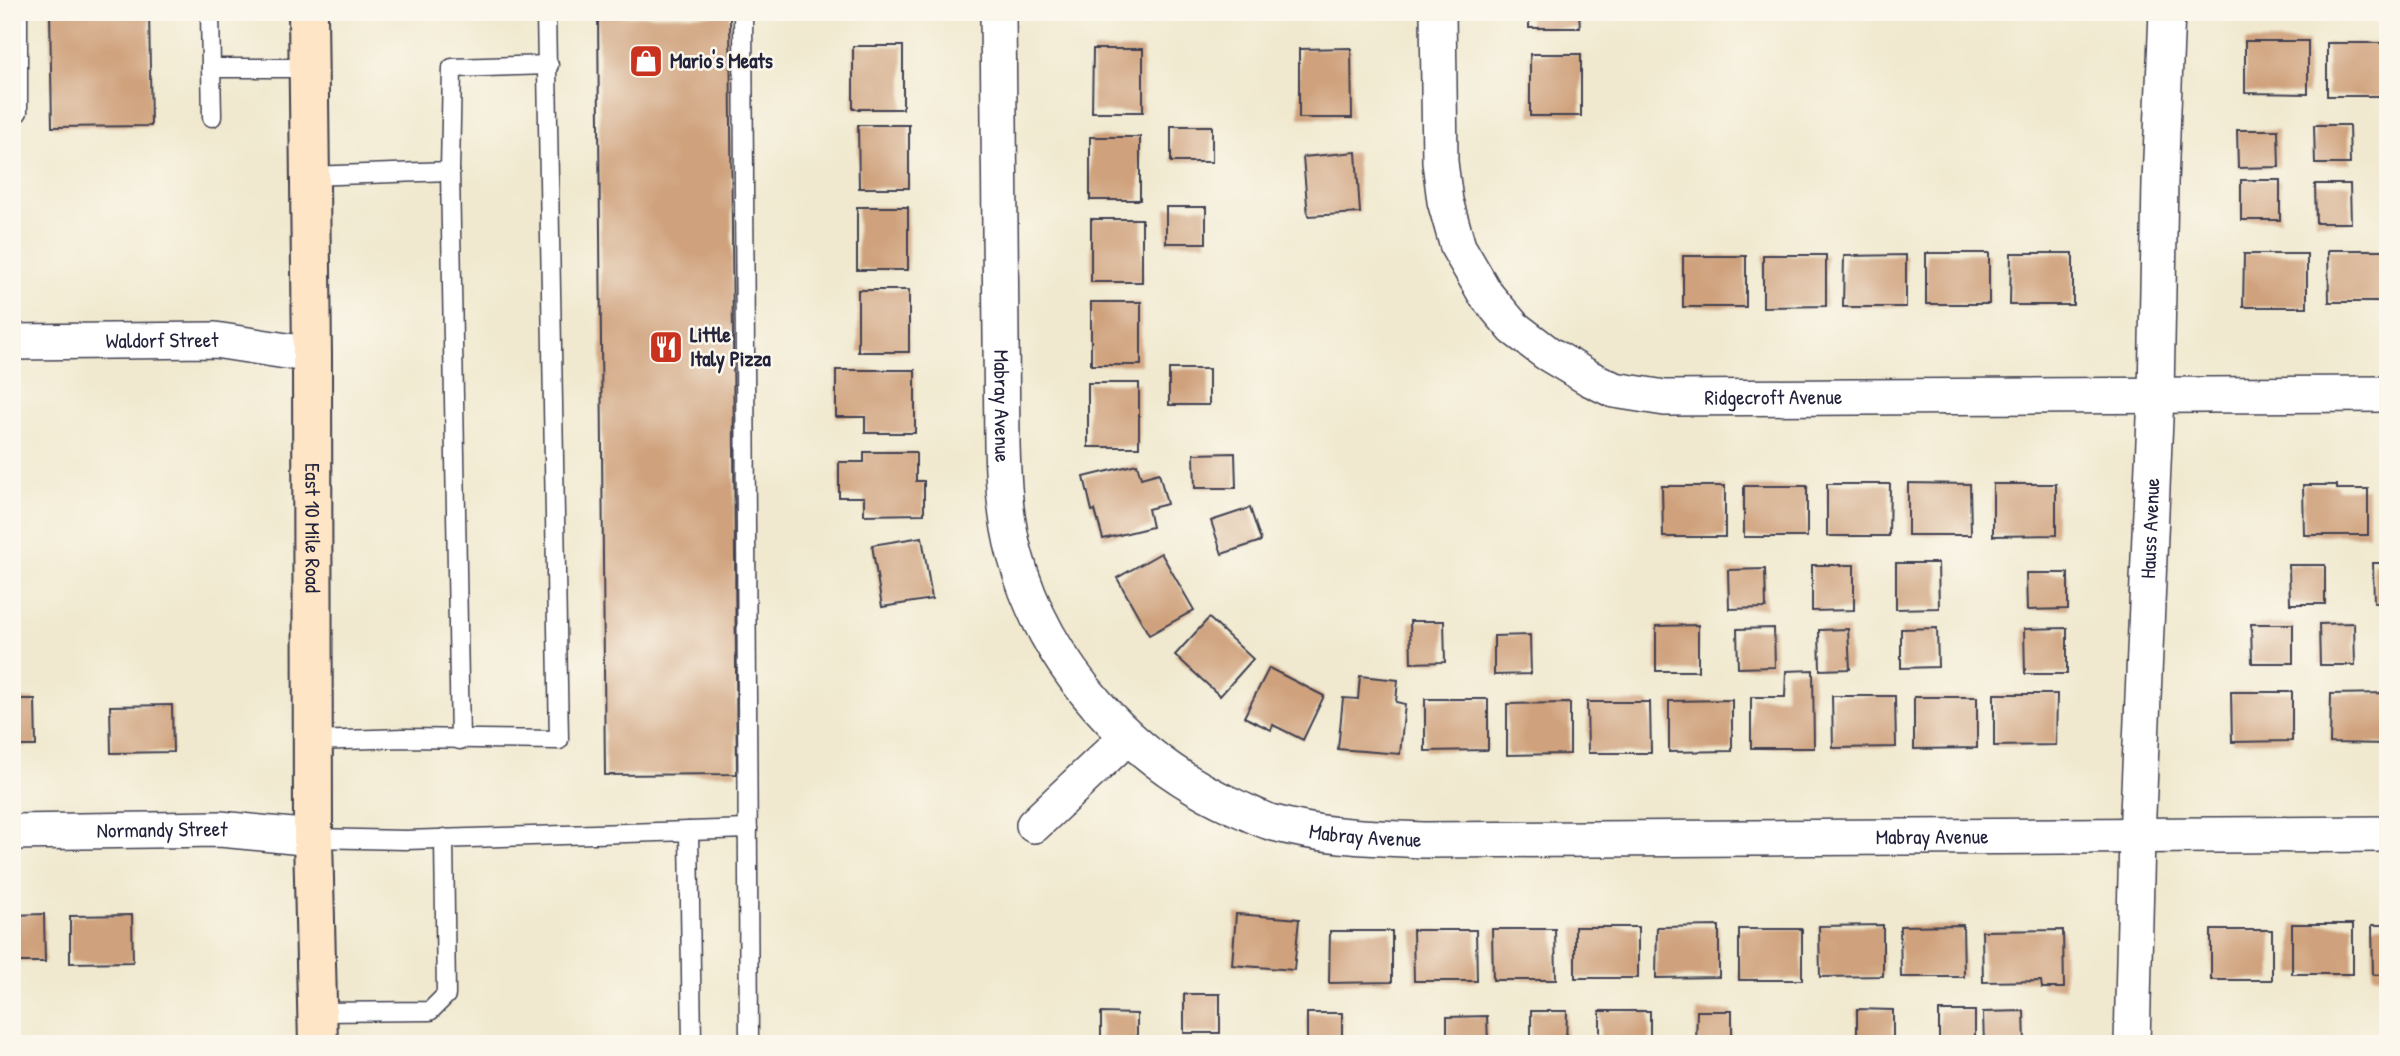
<svg xmlns="http://www.w3.org/2000/svg" width="2400" height="1056" viewBox="0 0 2400 1056" font-family="'Patrick Hand',sans-serif">
<style>
.building{fill:#cfa17c}
.lines{fill:none;stroke-linecap:round;stroke-linejoin:round}
.service-casing{stroke:#414051;stroke-width:21}
.minor-casing{stroke:#414051;stroke-width:38}
.secondary-casing{stroke:#414051;stroke-width:42}
.service{stroke:#fff;stroke-width:18}
.minor{stroke:#fff;stroke-width:35}
.secondary{stroke:#fde5c5;stroke-width:38}
.labels{text-anchor:middle;stroke-width:5;stroke-linejoin:round;paint-order:stroke}
.poi-label{font-size:21px;font-weight:bold;fill:#22223b;stroke:#fbf7ec;text-anchor:start}
.street-label{font-size:21px;fill:#22223b;stroke:#fbf7ec}
</style>
<rect width="100%" height="100%" fill="#fbf7ec"/>
<filter id="ink" filterUnits="userSpaceOnUse"><feTurbulence type="fractalNoise" baseFrequency=".0143" numOctaves="2"/><feDisplacementMap in="SourceGraphic" scale="14" xChannelSelector="R" yChannelSelector="G"/><feConvolveMatrix kernelMatrix="1 2 1 2 8 2 1 2 1" color-interpolation-filters="sRGB"/></filter>
<filter id="wash" filterUnits="userSpaceOnUse"><feTurbulence type="fractalNoise" baseFrequency=".00686" numOctaves="4" result="noise"/><feDisplacementMap in="SourceGraphic" scale="28" xChannelSelector="R" yChannelSelector="G"/><feGaussianBlur stdDeviation="1.57" result="paint"/><feColorMatrix in="noise" values="0 0 0 0 0 0 0 0 0 0 0 0 0 0 0 0 0 1.4 0 .05"/><feComposite in="paint" operator="in"/></filter>
<g filter="url(#wash)">
<rect width="100%" height="100%" fill="#f0e9cf"/>
<g id="blocks">
<g class="building">
<polygon points="50,12 149,12 151,126 52,127"/>
<polygon points="1529,12 1579,12 1580,28 1529,28"/>
<polygon points="730,15 737,774 605,775 598,16"/>
<polygon points="2245,41 2308,41 2308,94 2245,93"/>
<rect x="2327" y="43" width="61" height="53"/>
<rect x="853" y="46" width="50" height="63"/>
<polygon points="1351,48 1352,118 1299,118 1299,49"/>
<polygon points="1093,49 1143,49 1143,112 1092,112"/>
<rect x="1530" y="54" width="51" height="62"/>
<polygon points="858,125 909,125 909,188 859,188"/>
<polygon points="2314,125 2349,125 2350,164 2315,164"/>
<rect x="1171" y="126" width="41" height="36"/>
<polygon points="2237,130 2278,130 2279,167 2238,168"/>
<rect x="1090" y="137" width="50" height="63"/>
<polygon points="1356,152 1360,213 1308,216 1303,157"/>
<rect x="2241" y="180" width="39" height="40"/>
<polygon points="2315,184 2350,184 2351,223 2316,223"/>
<rect x="857" y="207" width="51" height="63"/>
<rect x="1166" y="207" width="40" height="36"/>
<rect x="1091" y="219" width="51" height="63"/>
<polygon points="2328,250 2388,250 2388,302 2329,302"/>
<rect x="1926" y="253" width="63" height="51"/>
<polygon points="2011,253 2073,253 2073,305 2010,305"/>
<polygon points="2244,254 2307,254 2307,307 2243,307"/>
<polygon points="1763,255 1826,255 1826,306 1763,307"/>
<polygon points="1906,255 1906,307 1843,307 1844,256"/>
<rect x="1683" y="256" width="63" height="51"/>
<rect x="858" y="290" width="51" height="62"/>
<rect x="1091" y="302" width="50" height="63"/>
<rect x="1169" y="369" width="40" height="36"/>
<polygon points="836,370 915,370 915,433 865,433 865,417 836,417"/>
<rect x="1088" y="383" width="51" height="64"/>
<polygon points="864,452 916,452 916,481 924,481 924,514 864,515 864,497 839,497 839,462 864,462"/>
<polygon points="1235,453 1236,488 1195,488 1194,454"/>
<polygon points="1137,464 1141,478 1159,473 1167,504 1148,509 1152,527 1103,539 1095,510 1092,511 1084,477"/>
<polygon points="1908,483 1970,484 1971,535 1908,535"/>
<polygon points="1827,484 1890,484 1889,536 1827,536"/>
<polygon points="1993,484 2056,484 2056,535 1993,536"/>
<polygon points="2303,485 2337,485 2337,489 2368,489 2368,535 2304,535"/>
<polygon points="1662,486 1725,486 1725,537 1663,537"/>
<rect x="1744" y="486" width="63" height="51"/>
<rect x="2385" y="486" width="3" height="49"/>
<polygon points="1250,508 1261,541 1222,554 1211,521"/>
<polygon points="922,537 932,599 882,607 872,545"/>
<polygon points="1161,553 1194,610 1149,635 1117,578"/>
<polygon points="1896,563 1938,563 1939,608 1896,609"/>
<polygon points="2373,563 2388,563 2388,602 2374,603"/>
<polygon points="1812,565 1854,565 1854,610 1812,611"/>
<polygon points="2289,565 2325,565 2325,604 2290,604"/>
<polygon points="1765,569 1766,608 1729,609 1728,570"/>
<polygon points="2026,573 2068,573 2068,609 2027,610"/>
<polygon points="1209,618 1253,659 1220,696 1175,655"/>
<polygon points="1410,621 1444,621 1445,662 1411,663"/>
<polygon points="2354,623 2355,665 2320,665 2319,624"/>
<polygon points="2251,624 2293,624 2293,663 2252,663"/>
<polygon points="1698,625 1698,671 1656,671 1656,626"/>
<polygon points="1774,628 1775,667 1738,668 1737,629"/>
<polygon points="1937,628 1938,667 1901,668 1901,629"/>
<polygon points="2067,628 2067,674 2025,674 2024,629"/>
<polygon points="1848,629 1850,669 1820,670 1819,630"/>
<polygon points="1530,635 1531,674 1494,675 1494,636"/>
<polygon points="1269,668 1324,696 1303,740 1273,725 1271,730 1244,717"/>
<polygon points="1813,670 1814,748 1751,748 1751,697 1785,697 1786,671"/>
<polygon points="1360,676 1398,680 1396,702 1405,704 1400,754 1338,749 1343,698 1358,699"/>
<polygon points="2231,692 2292,692 2292,741 2232,742"/>
<polygon points="2388,693 2388,744 2330,743 2331,694"/>
<polygon points="1994,694 2057,694 2056,745 1994,746"/>
<polygon points="1832,696 1895,696 1896,747 1833,748"/>
<polygon points="1914,697 1977,697 1977,748 1914,749"/>
<polygon points="12,699 35,699 36,746 12,746"/>
<polygon points="1425,699 1488,699 1488,750 1425,751"/>
<polygon points="1732,700 1732,751 1669,752 1669,701"/>
<polygon points="1587,702 1650,702 1651,753 1588,753"/>
<polygon points="1570,703 1570,754 1507,755 1507,704"/>
<polygon points="172,705 173,752 111,753 110,706"/>
<polygon points="44,914 45,962 12,962 12,915"/>
<polygon points="1236,914 1299,919 1294,970 1232,965"/>
<polygon points="132,915 133,962 70,963 70,916"/>
<rect x="2292" y="924" width="61" height="50"/>
<polygon points="1883,925 1883,976 1820,977 1819,926"/>
<polygon points="1963,925 1964,977 1901,977 1900,926"/>
<polygon points="2372,925 2388,925 2388,975 2373,975"/>
<polygon points="1719,926 1719,977 1656,978 1657,927"/>
<rect x="1575" y="927" width="63" height="51"/>
<polygon points="1492,929 1555,929 1556,980 1493,980"/>
<rect x="1739" y="929" width="63" height="51"/>
<polygon points="1413,930 1476,930 1477,981 1414,981"/>
<polygon points="2063,930 2064,988 2042,988 2041,981 1983,982 1982,931"/>
<rect x="2211" y="930" width="61" height="50"/>
<polygon points="1330,931 1392,931 1392,982 1329,983"/>
<rect x="1184" y="994" width="36" height="39"/>
<polygon points="1857,1009 1893,1010 1893,1044 1857,1044"/>
<polygon points="1531,1011 1567,1011 1566,1044 1531,1044"/>
<rect x="1600" y="1011" width="50" height="33"/>
<polygon points="1697,1011 1732,1011 1732,1044 1696,1044"/>
<rect x="1939" y="1011" width="36" height="33"/>
<polygon points="2024,1011 2025,1044 1984,1044 1983,1012"/>
<polygon points="1101,1013 1137,1014 1137,1044 1101,1044"/>
<rect x="1307" y="1013" width="35" height="31"/>
<polygon points="1487,1016 1488,1044 1447,1044 1447,1017"/>
</g>
</g>
</g>
<g filter="url(#ink)">
<use href="#blocks" fill-opacity="0" stroke="#414051" stroke-width="2"/>
<g class="lines">
<g class="service-casing">
<g id="service">
<polyline points="18,12 18,112"/>
<polyline points="210,12 211,68 308,68"/>
<polyline points="743,12 749,1044"/>
<polyline points="211,68 212,117"/>
<polyline points="450,171 460,740"/>
<polyline points="309,176 450,171 452,68 549,65"/>
<polyline points="314,741 404,738 559,740 546,12"/>
<polyline points="689,831 748,829"/>
<polyline points="313,838 405,840 689,831 692,1044"/>
<polyline points="317,1012 430,1011 446,995 444,838"/>
</g>
</g>
<g class="minor-casing">
<g id="minor">
<path id="s1" d="M998,12l4,433c1,37 3,74 13,110 30,111 117,206 220,252 12,5 23,11 35,15 52,15 103,16 157,18l961,-6"/>
<path id="s2" d="M1438,12l2,150 5,39 13,46 28,48 28,33 33,25 42,25 25,12 51,8 723,-4"/>
<path id="s3" d="M12,342l203,-2 97,15"/>
<polyline points="1034,825 1127,737"/>
<path id="s4" d="M12,832l208,-3 93,9"/>
<path id="s5" d="M2132,1044l5,-207 19,-442 4,-213 7,-170"/>
</g>
</g>
<g class="secondary-casing">
<g id="secondary">
<path id="s6" d="M308,12l4,343 1,483 5,206"/>
</g>
</g>
<use href="#service" class="service"/>
<use href="#minor" class="minor"/>
<use href="#secondary" class="secondary"/>
</g>
</g>
<defs>
<g id="shop-square" transform="scale(1.75)"><rect x="-9" y="-9" width="18" height="18" rx="4" fill="#c8321e" stroke="#fbf7ec"/><path d="M-5-2.5h2.3a2.7 3.5 0 0 1 5.4 0H5L5.5 6h-11ZM-1.5-2.5h3a1.5 2.3 0 0 0-3 0Z" fill="#fff"/></g>
<g id="restaurant-square" transform="scale(1.75)"><rect x="-9" y="-9" width="18" height="18" rx="4" fill="#c8321e" stroke="#fbf7ec"/><path d="M-5-6h1v4h1v-4h1v4h1v-4h1v5L-1.5 .5V6h-2V.5L-5-1ZM5-6V6H3V1.5H1.5Q1.5-4 5-6Z" fill="#fff"/></g>
</defs>
<g fill-rule="evenodd">
<use href="#shop-square" x="646" y="61"/>
<use href="#restaurant-square" x="666" y="347"/>
</g>
<g class="labels">
<g class="poi-label">
<text x="670" y="68">Mario's Meats</text>
<text x="690" y="342">Little<tspan x="690" dy="24">Italy Pizza</tspan></text>
</g>
<g class="street-label">
<text dy="7" stroke="none"><textPath href="#s3" startOffset="150">Waldorf Street</textPath></text>
<text dy="7" stroke="none"><textPath href="#s2" startOffset="614">Ridgecroft Avenue</textPath></text>
<text dy="7" stroke="none"><textPath href="#s1" startOffset="394">Mabray Avenue</textPath></text>
<text dy="7" stroke="none"><textPath href="#s6" startOffset="516">East 10 Mile Road</textPath></text>
<text dy="7" stroke="none"><textPath href="#s5" startOffset="516">Hauss Avenue</textPath></text>
<text dy="7" stroke="none"><textPath href="#s4" startOffset="150">Normandy Street</textPath></text>
<text dy="7" stroke="none"><textPath href="#s1" startOffset="1024">Mabray Avenue</textPath></text>
<text dy="7" stroke="none"><textPath href="#s1" startOffset="1591">Mabray Avenue</textPath></text>
</g>
</g>
<rect width="2400" height="1056" fill="none" stroke="#fbf7ec" stroke-width="42"/>
</svg>
